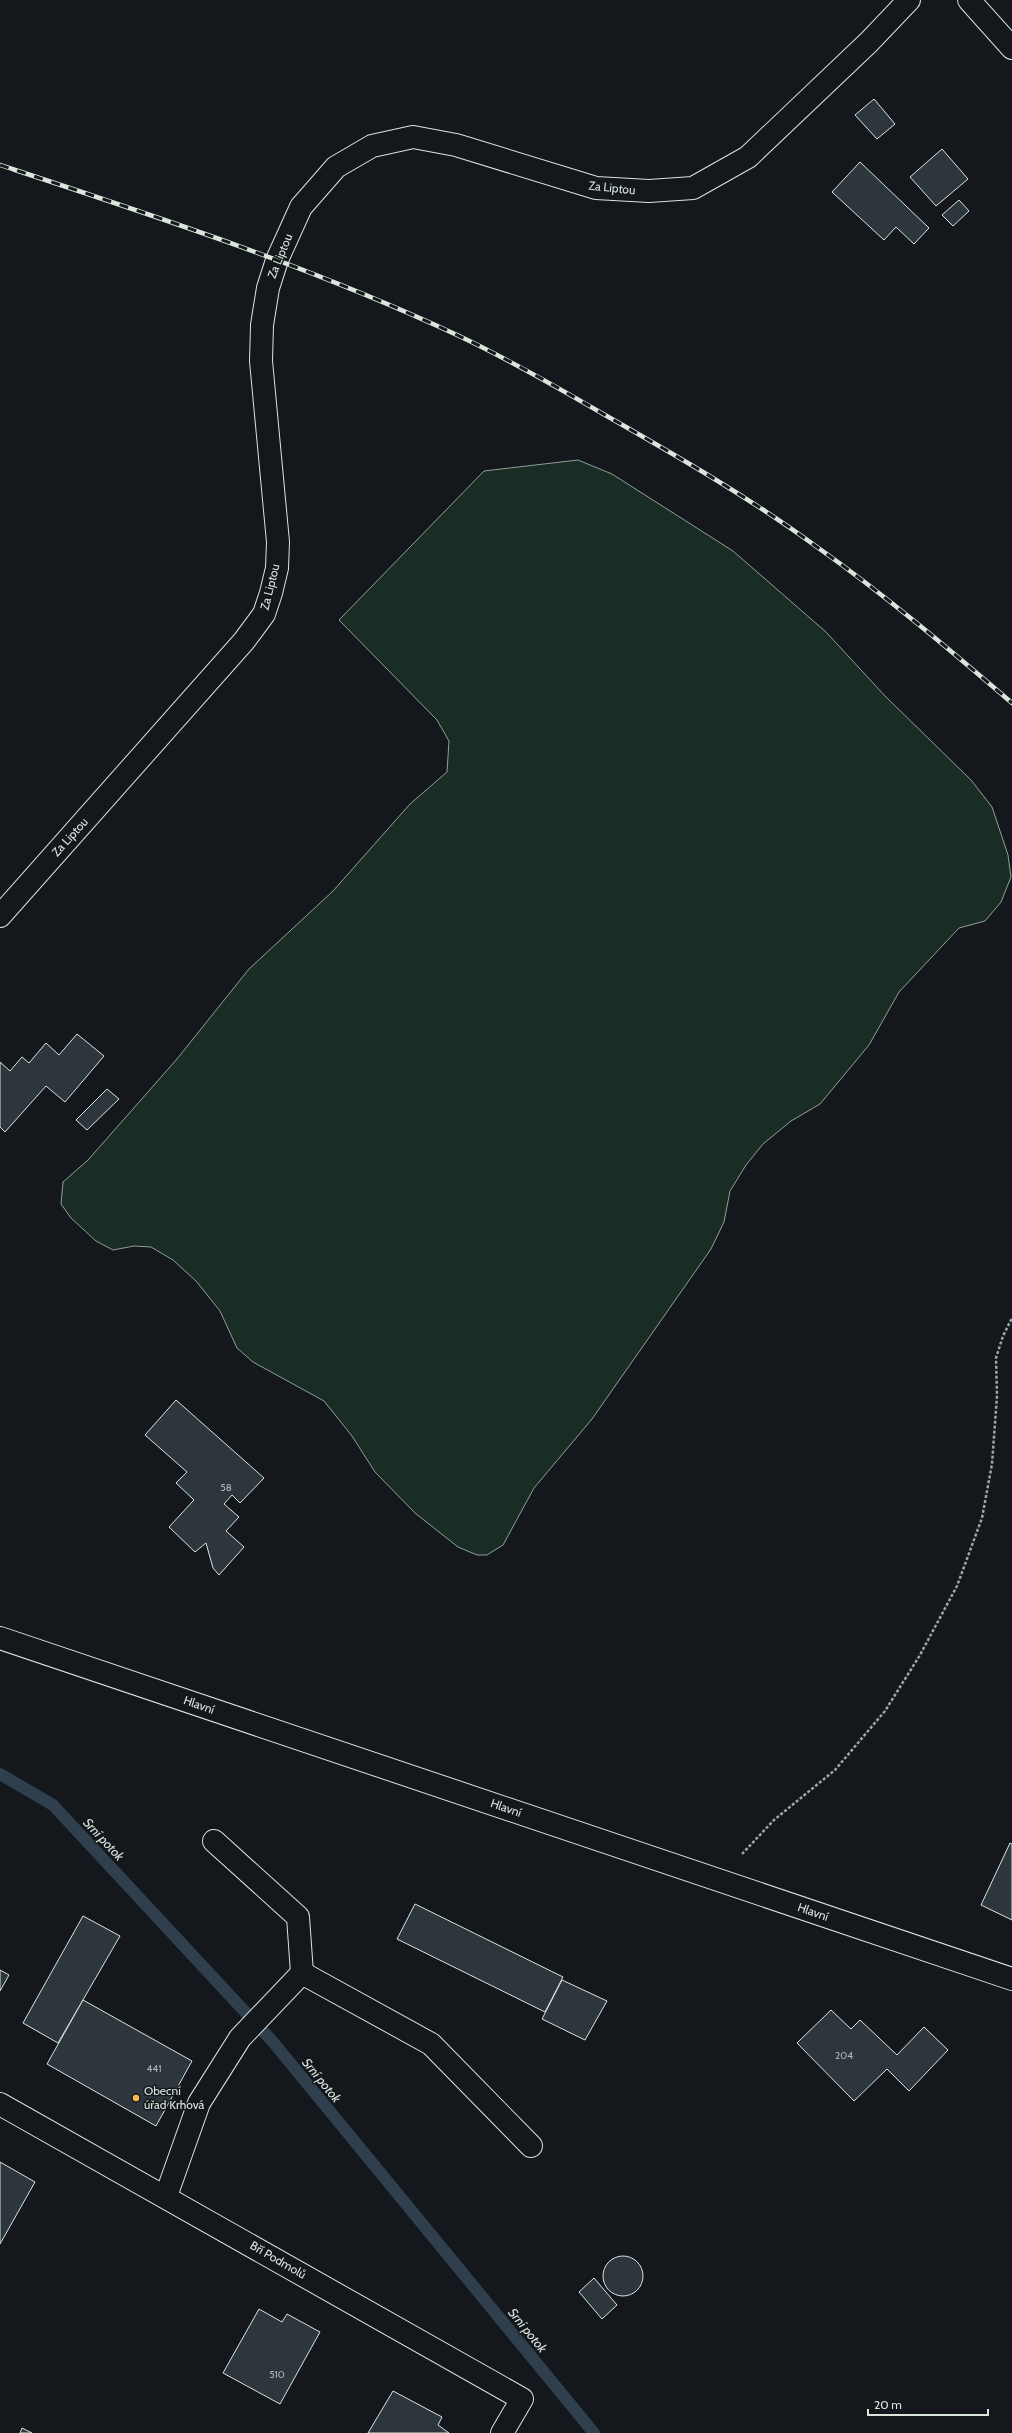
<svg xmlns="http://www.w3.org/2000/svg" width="1012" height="2433" viewBox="0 0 1012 2433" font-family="Cabin,sans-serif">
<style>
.green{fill:#1a2d24;stroke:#939e99}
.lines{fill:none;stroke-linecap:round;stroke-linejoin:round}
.stream{stroke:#2f3f4d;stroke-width:12}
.building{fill:#2c363c;stroke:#d8e6dc}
.minor-casing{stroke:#d8e6dc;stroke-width:24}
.major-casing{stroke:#d8e6dc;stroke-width:24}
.path{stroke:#9da8a2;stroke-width:2.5;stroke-dasharray:3 2;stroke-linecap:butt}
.minor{stroke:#14181c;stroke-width:22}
.major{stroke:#14181c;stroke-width:22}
.rail-casing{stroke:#d8e6dc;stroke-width:4.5}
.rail{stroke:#14181c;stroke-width:3;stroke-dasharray:9;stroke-linecap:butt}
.poi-dot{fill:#ffb74d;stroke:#14181c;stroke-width:1.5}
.labels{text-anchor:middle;stroke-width:3;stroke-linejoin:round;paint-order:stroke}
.number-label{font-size:10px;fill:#adbab4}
.street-label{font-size:12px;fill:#d8e6dc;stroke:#14181c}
.poi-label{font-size:12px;fill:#d8e6dc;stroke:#14181c;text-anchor:start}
.water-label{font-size:13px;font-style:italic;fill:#d8e6dc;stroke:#14181c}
</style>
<rect width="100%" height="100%" fill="#14181c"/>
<polygon class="green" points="578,460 612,474 733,551 826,632 885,696 971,780 992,807 1008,855 1011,877 1001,902 985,921 959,928 899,992 869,1045 820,1104 791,1121 763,1144 746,1165 730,1191 724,1222 711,1249 592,1419 534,1488 503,1545 487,1555 477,1555 458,1547 415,1513 375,1472 352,1436 324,1401 253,1362 237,1348 220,1311 196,1281 173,1260 151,1247 134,1246 113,1250 96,1241 71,1218 61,1204 63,1182 88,1160 177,1059 249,969 333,891 410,804 447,772 449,741 437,720 339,620 484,471"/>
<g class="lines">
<polyline class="stream" points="0,1774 53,1805 273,2042 594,2433"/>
</g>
<g class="building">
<polygon points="874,99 895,124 877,139 855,115"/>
<polygon points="942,149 968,179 936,206 910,177"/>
<polygon points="860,162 929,228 914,244 896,227 884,240 832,192"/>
<polygon points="959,200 969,211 953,226 942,215"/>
<polygon points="77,1034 104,1056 65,1102 46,1086 5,1132 0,1127 0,1062 10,1071 22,1057 29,1063 46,1043 59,1055"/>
<polygon points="107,1089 119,1099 87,1130 76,1120"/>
<polygon points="176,1400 264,1478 240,1503 232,1495 224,1504 239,1517 226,1531 244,1547 219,1575 213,1568 206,1543 195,1552 169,1527 194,1500 176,1483 187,1472 145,1435"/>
<polygon points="1010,1843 1012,1844 1012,1920 981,1905"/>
<polygon points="415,1904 563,1977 545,2012 397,1939"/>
<polygon points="83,1916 120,1936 58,2043 23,2023"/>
<polygon points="0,1970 9,1975 0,1991"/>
<polygon points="562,1980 607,2001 585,2040 542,2019"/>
<polygon points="83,2000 192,2061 156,2126 47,2064"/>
<polygon points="831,2010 851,2029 860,2020 897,2055 924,2027 948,2050 909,2091 887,2069 854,2101 797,2043"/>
<polygon points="0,2162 35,2182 0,2244"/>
<circle cx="623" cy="2276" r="20"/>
<polygon points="594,2278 617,2305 602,2319 579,2292"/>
<polygon points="259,2309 282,2322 287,2314 320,2332 280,2404 223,2373"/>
<polygon points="393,2391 442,2417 438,2425 449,2433 368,2433"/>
<polygon points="22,2428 32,2433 20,2433"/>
</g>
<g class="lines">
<g class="minor-casing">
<g id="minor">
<polyline points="0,916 244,641 264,614 271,593 277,568 278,542 261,361 262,325 268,288 277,260 301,207 336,167 372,146 413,137 456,145 596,188 649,191 693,188 748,157 869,42 909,0"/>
<polyline points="0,1638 1012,1979"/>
<polyline points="214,1841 298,1917 302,1973"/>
<polyline points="0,2104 522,2399 502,2433"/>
<polyline points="166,2196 199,2103 240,2038 302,1973 431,2044 531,2146"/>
</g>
</g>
<g class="major-casing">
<polyline id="major" points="969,0 1012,48"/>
</g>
<polyline class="path" points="742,1854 774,1820 835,1770 885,1711 920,1655 957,1586 982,1518 992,1464 997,1396 996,1358 1003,1336 1012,1318"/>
<use href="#minor" class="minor"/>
<use href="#major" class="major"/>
<g class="rail-casing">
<path id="rail" d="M0,165c155,51 309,101 457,170 51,24 100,52 148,80 72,41 145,83 212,132 68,48 132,102 195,156"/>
</g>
<use href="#rail" class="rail"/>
</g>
<circle class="poi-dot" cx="136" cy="2098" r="4"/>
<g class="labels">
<g class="number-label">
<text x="226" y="1491">58</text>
<text x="844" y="2059">204</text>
<text x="154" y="2072">441</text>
<text x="277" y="2378">510</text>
</g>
<g class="street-label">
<text transform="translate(612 188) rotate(6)" y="4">Za Liptou</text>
<text transform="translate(280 256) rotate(-68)" y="4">Za Liptou</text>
<text transform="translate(270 587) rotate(-76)" y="4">Za Liptou</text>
<text transform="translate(70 837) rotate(-48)" y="4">Za Liptou</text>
<text transform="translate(199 1705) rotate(19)" y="4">Hlavní</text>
<text transform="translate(506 1808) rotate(19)" y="4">Hlavní</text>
<text transform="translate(813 1912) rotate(19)" y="4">Hlavní</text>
<text transform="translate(278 2260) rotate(30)" y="4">Bří Podmolů</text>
</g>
<g class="poi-label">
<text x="144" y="2095">Obecní<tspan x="144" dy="14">úřad Krhová</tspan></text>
</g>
<g class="water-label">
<text transform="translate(104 1839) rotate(47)" y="5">Srní potok</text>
<text transform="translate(322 2080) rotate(51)" y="5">Srní potok</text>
<text transform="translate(528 2330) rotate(51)" y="5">Srní potok</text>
</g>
</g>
<path d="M868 2409v6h120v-6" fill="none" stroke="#d8e6dc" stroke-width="2"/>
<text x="874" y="2409" font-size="12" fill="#d8e6dc" stroke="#14181c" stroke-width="3" paint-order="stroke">20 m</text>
</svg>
